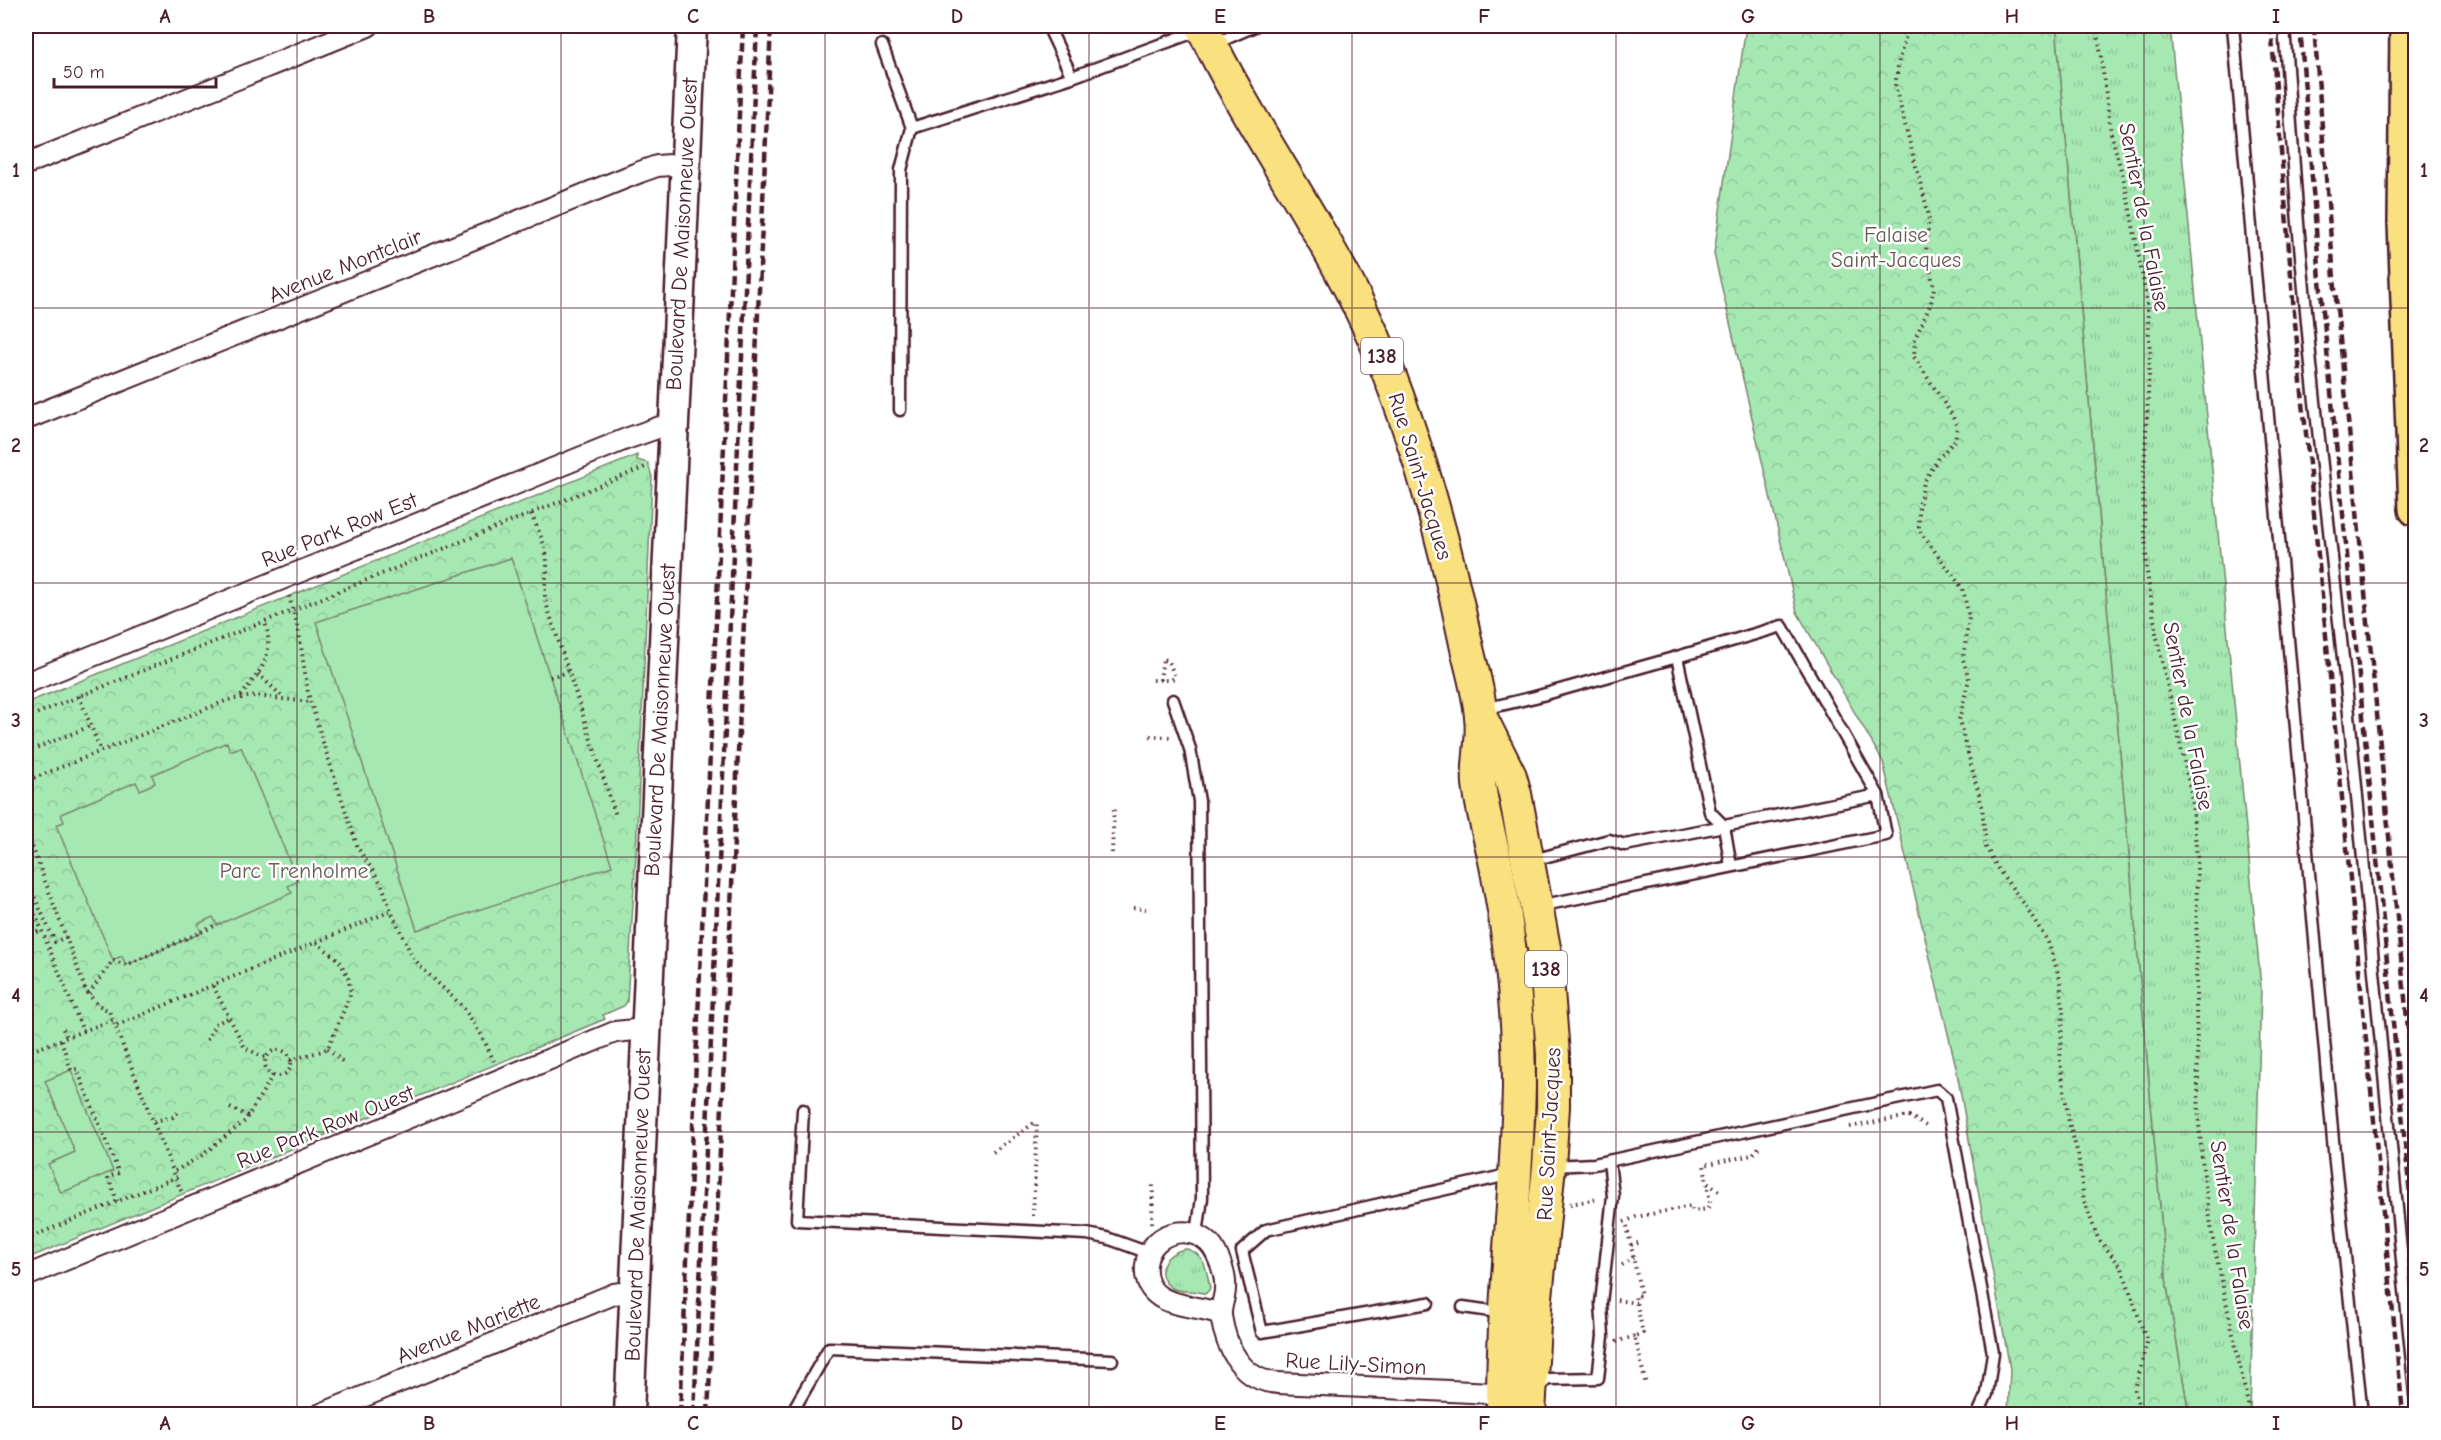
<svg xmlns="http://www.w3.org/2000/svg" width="2441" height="1440" viewBox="0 0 2441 1440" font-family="'Comic Neue',sans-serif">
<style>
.grass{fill:url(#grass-tufts);stroke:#78846e;stroke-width:1.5}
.forest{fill:url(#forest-crowns);stroke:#78846e;stroke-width:1.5}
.pitch{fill:#a6e8b2;stroke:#78846e;stroke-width:1.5}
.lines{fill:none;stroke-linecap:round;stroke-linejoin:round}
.lane-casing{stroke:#4a1f2b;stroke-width:15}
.street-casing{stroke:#4a1f2b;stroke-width:24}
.secondary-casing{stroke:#4a1f2b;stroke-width:33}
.primary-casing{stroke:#4a1f2b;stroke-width:36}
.highway-casing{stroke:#4a1f2b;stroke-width:38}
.path{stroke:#4a1f2b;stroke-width:4;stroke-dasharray:1.5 4.5;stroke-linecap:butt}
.lane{stroke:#fff;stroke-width:10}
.street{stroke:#fff;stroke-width:20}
.secondary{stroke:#fff;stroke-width:28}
.primary{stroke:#fae180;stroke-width:32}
.highway{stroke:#fae180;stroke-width:33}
.rail{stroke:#4a1f2b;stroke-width:4.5;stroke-dasharray:9 4.5;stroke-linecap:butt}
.grid{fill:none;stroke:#4a1f2b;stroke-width:1.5;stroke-opacity:0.55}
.labels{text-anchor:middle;stroke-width:5;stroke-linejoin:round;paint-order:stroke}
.shield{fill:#fff;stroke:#80626b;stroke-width:1.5}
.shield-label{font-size:21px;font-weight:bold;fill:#4a1f2b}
.street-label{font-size:22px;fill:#4a1f2b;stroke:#fff}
.park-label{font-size:22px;fill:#665b54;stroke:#fff}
.neatline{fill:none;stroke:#4a1f2b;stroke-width:2}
.grid-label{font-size:20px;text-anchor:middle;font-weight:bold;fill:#4a1f2b}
</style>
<defs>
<pattern id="grass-tufts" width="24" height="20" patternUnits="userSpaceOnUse" patternTransform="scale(1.5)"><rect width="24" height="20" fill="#a6e8b2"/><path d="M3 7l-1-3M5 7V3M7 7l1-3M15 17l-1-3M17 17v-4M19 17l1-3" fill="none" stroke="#90c799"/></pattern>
<pattern id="forest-crowns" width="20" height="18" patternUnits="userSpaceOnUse" patternTransform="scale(1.5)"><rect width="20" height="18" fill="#a6e8b2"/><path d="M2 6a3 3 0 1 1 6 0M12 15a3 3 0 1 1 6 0" fill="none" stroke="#90c799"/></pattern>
</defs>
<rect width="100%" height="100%" fill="#fff"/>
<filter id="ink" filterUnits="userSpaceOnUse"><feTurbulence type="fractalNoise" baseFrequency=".0167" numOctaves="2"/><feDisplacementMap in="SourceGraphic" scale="12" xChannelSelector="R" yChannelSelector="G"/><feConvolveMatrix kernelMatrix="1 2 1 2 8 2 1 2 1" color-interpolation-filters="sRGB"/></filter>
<g filter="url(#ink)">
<g class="grass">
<polygon points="2056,26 2170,26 2261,987 2250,1414 2189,1414 2167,1287"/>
<path d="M1187,1249c18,5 20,22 23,40l-5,5c-11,-6 -22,0 -33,-6 -20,-13 -8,-37 15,-39z"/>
</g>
<g class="forest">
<polygon points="1746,26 2056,26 2167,1287 2189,1414 2008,1414 2010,1369 1956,1067 1883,762 1797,612 1714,254"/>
<polygon points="637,455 637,460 648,463 652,477 636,853 627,1002 624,1006 603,1015 605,1019 26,1259 26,703"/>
</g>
<g class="pitch">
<polygon points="511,558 612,866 417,930 316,622"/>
<polygon points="227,742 230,751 241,747 298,881 288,886 292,893 217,925 213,917 198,924 201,933 126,965 122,956 113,960 56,825 64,822 61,814 136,782 140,790 155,783 152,775"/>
<polygon points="71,1070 113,1171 61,1193 48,1164 75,1152 45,1081"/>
</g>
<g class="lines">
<g class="lane-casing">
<g id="lane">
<polyline points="1048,26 1072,77"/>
<polyline points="2233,26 2335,1163 2362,1414"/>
<polyline points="2284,26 2298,223 2311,365 2348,704 2416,1404"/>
<polyline points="1214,44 1255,26"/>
<polyline points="882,45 912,128 1072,77 1200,30"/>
<polyline points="900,410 901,170 912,128"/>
<polyline points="1677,657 1782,626 1878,795"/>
<polyline points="1173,700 1190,749 1199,801 1202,1198 1197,1234"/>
<polyline points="1484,709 1535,697 1677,657 1710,812 1724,826 1878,795 1886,835 1539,906"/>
<polyline points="1529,861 1609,840 1625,845 1724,826 1731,866"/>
<polyline points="803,1110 797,1220 1087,1234 1107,1238 1149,1253"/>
<polyline points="1552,1166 1594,1164 1937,1090 1946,1098 1993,1353 1987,1394 1978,1414"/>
<polyline points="1428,1303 1262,1332 1242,1251 1266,1230 1512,1174"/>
<polyline points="1463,1307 1505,1313"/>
<polyline points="1535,1390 1548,1379 1598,1378 1603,1336 1601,1303 1613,1196 1609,1161"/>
<polyline points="791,1414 829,1348 1112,1360"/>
</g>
</g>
<g class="street-casing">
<g id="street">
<polyline points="26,164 368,26"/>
<polyline points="26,419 640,172 657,166 684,164"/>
<polyline points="26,683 626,439 660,427 672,426"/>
<polyline points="26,1276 615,1032 645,1029"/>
<path d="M1221,1314c-27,-11 -79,-4 -75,-49 4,-38 55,-44 70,-12 5,10 10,25 9,36 0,9 -5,18 -4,27 5,32 21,65 57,67l236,11"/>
<polyline points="321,1414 614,1294 635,1291"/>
</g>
</g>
<g class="secondary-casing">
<polyline id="secondary" points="629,1414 692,26"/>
</g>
<g class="primary-casing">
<g id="primary">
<path d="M1202,26c54,114 133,215 181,333 37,91 62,184 82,280 5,25 14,52 16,78 3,22 -4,44 -2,66 3,31 14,62 19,93 13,69 21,140 21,210 -2,110 -17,219 -16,328"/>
<polyline points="1483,722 1510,776 1515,794 1545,953 1553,1054 1553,1107 1549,1166 1535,1307 1529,1414"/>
</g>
</g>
<g class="highway-casing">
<polyline id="highway" points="2407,26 2405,223 2416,509"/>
</g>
<g class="path">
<polyline points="1909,26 1899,59 1895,86 1929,216 1926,252 1934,288 1931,303 1915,339 1914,357 1952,415 1957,427 1955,440 1938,459 1924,482 1919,506 1919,530 1963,589 1969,618 1963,659 1969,679 1959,720 1982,806 1986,847 1998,869 2025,905 2048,942 2060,979 2063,1014 2060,1061 2069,1123 2078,1154 2084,1201 2098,1238 2122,1268 2147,1342 2135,1390 2140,1414"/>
<polyline points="2097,26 2111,133 2126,188 2147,300 2150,355 2143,493 2147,572 2156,633 2191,793 2197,857 2196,1007 2199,1124 2203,1169 2213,1240 2250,1414"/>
<path d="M531,514c7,16 16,32 16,50 0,13 -4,26 -1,39l70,213"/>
<polyline points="289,596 299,633 308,693 326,752 358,848 382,885 391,911"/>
<polyline points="258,674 284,698"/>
<polyline points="550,677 568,672"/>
<polyline points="1153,680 1171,680"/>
<polyline points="1160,680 1163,658 1169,662 1175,677 1171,680"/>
<polyline points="79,696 101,751"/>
<path d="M241,696c20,-26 34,-40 24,-74"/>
<polyline points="26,718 648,466"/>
<polyline points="1150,736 1171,737"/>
<polyline points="26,752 91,726"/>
<polyline points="26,787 34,778 228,700 254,696 311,702"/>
<polyline points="26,830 86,991 98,1005 109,1011 115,1026"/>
<polyline points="1112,853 1114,807"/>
<polyline points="26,884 28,883 55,942 66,937"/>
<polyline points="26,892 83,1031 26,1053"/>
<polyline points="1133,908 1146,909"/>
<polyline points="26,937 42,930"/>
<polyline points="213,986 245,1048 266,1058"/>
<polyline points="89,994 113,960 126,965 217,925"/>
<polyline points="63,1029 67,1037"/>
<polyline points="83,1031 113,1020"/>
<polyline points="61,1040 71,1070 77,1069 119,1173 108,1177 117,1201"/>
<polyline points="207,1040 215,1024 228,1018"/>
<polyline points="328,1048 343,1062"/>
<circle cx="278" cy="1063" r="13"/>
<polyline points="290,1060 322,1051 328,1048 351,993 348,977 339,960 317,943"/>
<polyline points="230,1108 248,1116"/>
<polyline points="154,1121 173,1117 180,1110"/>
<polyline points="1850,1127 1909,1116 1926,1126"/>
<polyline points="993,1152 1037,1121"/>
<polyline points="175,1171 201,1156 245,1121 273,1075"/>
<polyline points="181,1191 115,1026 391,911 410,952 419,965 463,1007 482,1036 494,1061"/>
<polyline points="1719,1191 1707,1183 1704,1165 1752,1155 1761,1145"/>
<polyline points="1570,1204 1598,1199"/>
<polyline points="1033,1216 1037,1121"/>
<polyline points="1624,1222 1636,1217 1691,1206 1693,1211 1707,1209 1710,1203 1707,1184"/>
<polyline points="1152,1223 1153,1185"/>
<polyline points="1627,1226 1641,1295 1635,1296 1643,1333 1635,1336 1646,1385"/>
<polyline points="26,1239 177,1177"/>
<polyline points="1631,1245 1641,1242"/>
<polyline points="1622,1265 1633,1258"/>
<polyline points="1617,1300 1636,1303"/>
<polyline points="1616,1342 1635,1336"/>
</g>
<use href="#lane" class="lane"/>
<use href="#street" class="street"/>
<use href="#secondary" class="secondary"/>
<use href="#primary" class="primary"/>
<use href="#highway" class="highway"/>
<g class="rail">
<polyline points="2271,26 2294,312 2403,1414"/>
<polyline points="2300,26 2320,280 2416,1256"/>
<polyline points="2314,26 2334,278 2416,1110"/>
<polyline points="680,1414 743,26"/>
<polyline points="694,1414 757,26"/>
<polyline points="708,1414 771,26"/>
</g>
</g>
</g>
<path class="grid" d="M297,26v1388M561,26v1388M825,26v1388M1089,26v1388M1352,26v1388M1616,26v1388M1880,26v1388M2144,26v1388M26,308h2390M26,583h2390M26,857h2390M26,1132h2390"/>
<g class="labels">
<g class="shield">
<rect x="1361" y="338" width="42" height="36" rx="4.5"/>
<rect x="1525" y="951" width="42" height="36" rx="4.5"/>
</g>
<g class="shield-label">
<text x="1382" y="363">138</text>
<text x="1546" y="976">138</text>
</g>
<g class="street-label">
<text transform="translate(2145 217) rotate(79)" y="8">Sentier de la Falaise</text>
<text transform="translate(681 234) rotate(-87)" y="8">Boulevard De Maisonneuve Ouest</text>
<text transform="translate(345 265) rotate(-22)" y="8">Avenue Montclair</text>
<text transform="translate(1421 476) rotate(73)" y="8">Rue Saint-Jacques</text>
<text transform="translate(339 529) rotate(-22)" y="8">Rue Park Row Est</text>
<text transform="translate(2189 716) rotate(79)" y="8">Sentier de la Falaise</text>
<text transform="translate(659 720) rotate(-87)" y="8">Boulevard De Maisonneuve Ouest</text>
<text transform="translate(325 1126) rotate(-22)" y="8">Rue Park Row Ouest</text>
<text transform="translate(1548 1134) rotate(-87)" y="8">Rue Saint-Jacques</text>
<text transform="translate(637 1205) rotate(-88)" y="8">Boulevard De Maisonneuve Ouest</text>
<text transform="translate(2233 1235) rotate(81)" y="8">Sentier de la Falaise</text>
<text transform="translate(468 1328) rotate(-22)" y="8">Avenue Mariette</text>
<text transform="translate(1356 1363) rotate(3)" y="8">Rue Lily-Simon</text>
</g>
<g class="park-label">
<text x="1896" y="242">Falaise<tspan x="1896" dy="25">Saint-Jacques</tspan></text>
<text x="294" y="878">Parc Trenholme</text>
</g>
</g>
<rect width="2441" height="1440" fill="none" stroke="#fff" stroke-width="66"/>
<path d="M54 78v9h162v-9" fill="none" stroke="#4a1f2b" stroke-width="3"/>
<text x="63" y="78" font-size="18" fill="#4a1f2b" stroke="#ffffff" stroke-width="4.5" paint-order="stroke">50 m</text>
<rect x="33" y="33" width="2375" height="1374" class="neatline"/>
<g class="grid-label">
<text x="165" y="23">A</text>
<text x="429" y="23">B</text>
<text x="693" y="23">C</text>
<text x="957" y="23">D</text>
<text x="1220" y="23">E</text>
<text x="1484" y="23">F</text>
<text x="1748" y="23">G</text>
<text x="2012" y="23">H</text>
<text x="2276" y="23">I</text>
<text x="16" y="177">1</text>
<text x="2424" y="177">1</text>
<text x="16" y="452">2</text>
<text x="2424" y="452">2</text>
<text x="16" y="727">3</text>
<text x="2424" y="727">3</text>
<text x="16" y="1002">4</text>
<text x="2424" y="1002">4</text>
<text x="16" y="1276">5</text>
<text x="2424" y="1276">5</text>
<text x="165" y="1430">A</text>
<text x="429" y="1430">B</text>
<text x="693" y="1430">C</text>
<text x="957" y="1430">D</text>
<text x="1220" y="1430">E</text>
<text x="1484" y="1430">F</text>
<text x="1748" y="1430">G</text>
<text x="2012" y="1430">H</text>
<text x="2276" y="1430">I</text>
</g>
</svg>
